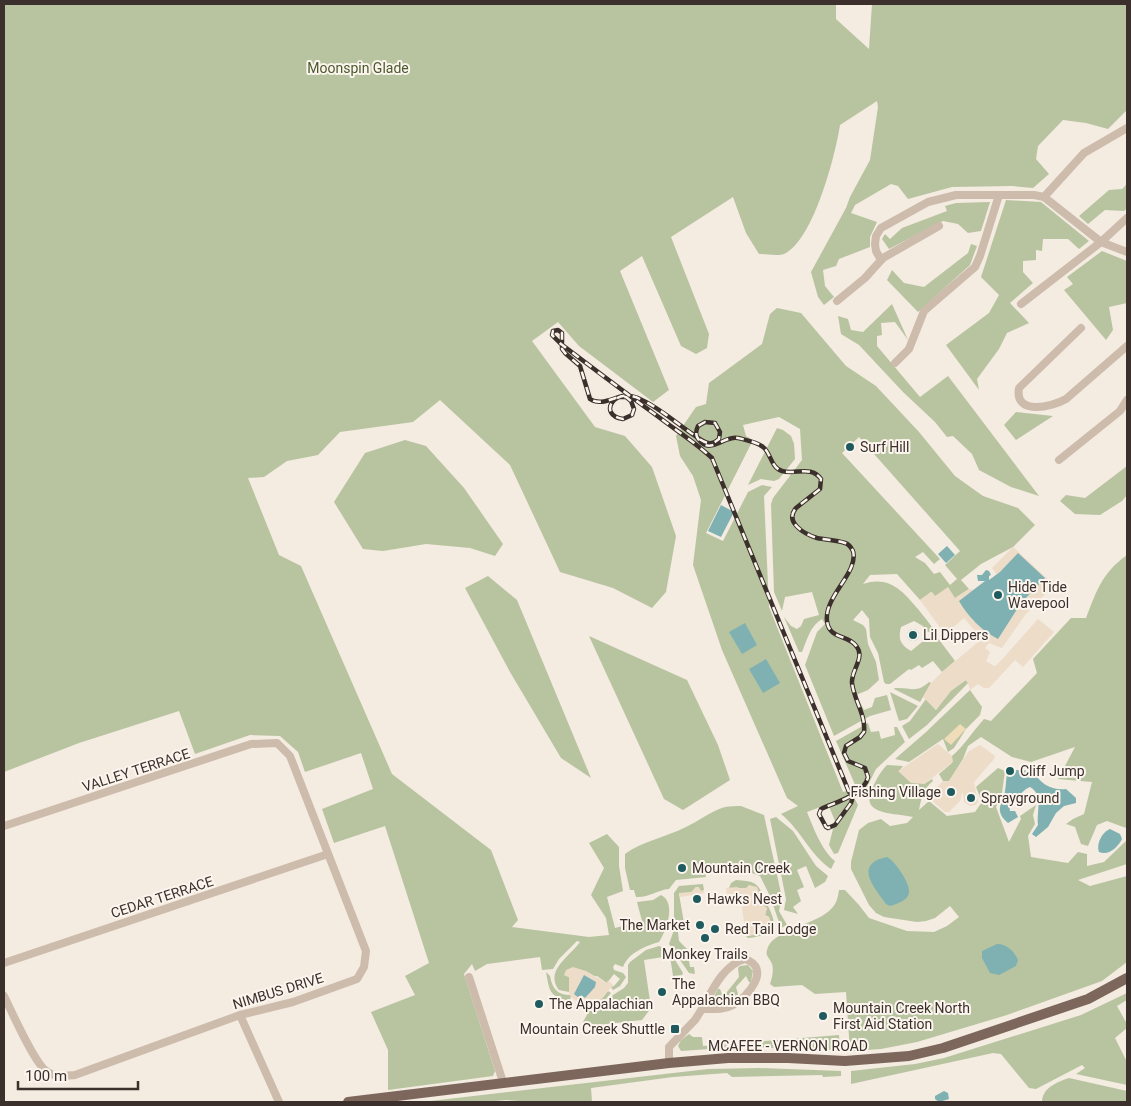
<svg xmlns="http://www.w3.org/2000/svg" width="1131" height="1106" viewBox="0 0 1131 1106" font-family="Roboto,sans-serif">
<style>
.green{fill:#b8c4a0;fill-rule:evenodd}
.sand{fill:#efdcb8}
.plaza{fill:#ecdcc8}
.water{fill:#7fb0b2}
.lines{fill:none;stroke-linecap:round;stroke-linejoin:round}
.minor{stroke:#cdbbac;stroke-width:8}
.major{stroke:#7d675c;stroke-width:10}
.rail-casing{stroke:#3b302b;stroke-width:4.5}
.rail{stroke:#fbf5ee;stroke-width:2.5;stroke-dasharray:8;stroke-linecap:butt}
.poi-dot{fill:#1f5a5e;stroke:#fbf5ee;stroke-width:2}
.labels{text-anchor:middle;stroke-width:4;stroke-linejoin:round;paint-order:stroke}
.park-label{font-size:14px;fill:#4a5a2e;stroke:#fbf5ee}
.poi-label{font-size:14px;fill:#3b302b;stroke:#fbf5ee;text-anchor:start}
.street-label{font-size:14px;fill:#3b302b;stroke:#fbf5ee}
</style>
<rect width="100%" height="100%" fill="#f4ebe1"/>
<g class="green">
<path d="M4,4h832v15l33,30 3,-45h255v106l-19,19 -22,-6 -23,-3 -25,26 -2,13 13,15 -16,14 -21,-2 -60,1 -44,12 -10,-13 -7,-2 -36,21 -4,8 26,9 -7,15v10l-31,12 -3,7 -13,4 2,16 9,11 -10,8 -6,-8 -7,-25 35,-64 4,-11 20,-37 8,-53 -1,-6 -37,24c-5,32 -26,112 -54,128 -7,4 -19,1 -27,1l-13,-21 -13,-36 -62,40 38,97 -2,14 -11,6 -15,-8 -39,-90 -22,15 49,119 -16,12 -74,-56 -21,-24 -26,19 63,86 30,9 27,31 24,69 -10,56 -14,16 -39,-20 -53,-16 -50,-107 -70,-65 -27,22 -73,10 -22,23 -31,6 -23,16 -16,1 31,77 22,11 91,208 99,76 27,70 -6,7 77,10 20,-2 -3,-17 -15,-23 13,-27 -15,-25 18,-9 12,13v19l4,25 -16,6 8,31 27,-7 -5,-19 16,-2 8,-5c16,8 5,36 -2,47 -13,4 -30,10 -36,25l-8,-3 -2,3 1,3 9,3 3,4 -6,9 -7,4 -2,-3 3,-1 6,-7 -6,-5 -7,9 -10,-7 -33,-1 5,2v15l-10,-2c-15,-19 11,-34 21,-48l-3,-1 -18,18 -6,10 -11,1 -2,-13 -53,7 -12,7 -3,-7 -8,10 31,97 -2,5 -105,14v-40l-17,-38 44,-17 -10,-19 24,-13 -44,-137 -51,17 -12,-34 51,-20 -12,-36 -56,19 -7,-20 -18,-16 -30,-1 -55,19 -16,-43 -100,32 -75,29z"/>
<polygon points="1127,184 1127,208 1124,211 1105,210 1088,224 1079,216 1109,190 1122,189"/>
<polygon points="1006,200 1041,202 1089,241 1079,249 1068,239 1043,239 1042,251 1036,250 1036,260 1023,261 1023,272 1033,283 1010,303 1029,323 1007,333 999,349 977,379 979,390 946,345 989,313 999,295 981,277"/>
<polygon points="990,202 981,231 968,233 958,224 943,221 889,249 882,239 885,234 890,239 902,228 947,211 945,206 956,203"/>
<polygon points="971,244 977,246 970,265 918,312 887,280 892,270 904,283 924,287 968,253"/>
<polygon points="1102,251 1127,261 1127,303 1109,307 1113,330 1106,340 1064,290 1073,284 1067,277"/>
<polygon points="892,304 908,340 895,322 881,323 882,335 877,336 877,346 920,397 948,376 1039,496 1011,487 979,470 972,454 953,436 947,437 935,422 903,392 859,345 841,334 838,316 848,319 851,330 863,332"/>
<path d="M777,308l24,5 45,53 30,20 43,46 36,44 28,20 35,12 17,17 -22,22 -32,17 -20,16 8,9 -14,9 -20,-2 -4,-4 -11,8 -23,-26 -27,1 -7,9c26,-9 40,7 55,25 6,8 12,14 16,22l-7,1 -4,-6 -9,-5 -13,6c-3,12 -1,17 10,24l16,-13 10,-1 18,24 -13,11 -9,-11 -11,7 -3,-3 -8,5 -2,-1 -19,15h-4l-2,-2 -6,-29 -8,-16 -1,-18 -7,-9 -9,10 10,5 3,4 2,15 8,18 3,18 -11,10 -12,5 8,15 8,-3 3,-9 12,-3 4,15 -21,6 -36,20 -29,-71 12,-33 8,-8 -3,-5c-12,7 -15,21 -20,33h-3l-15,-35 7,9 6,3 4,-3 3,-7 15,-4 -7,-23 -27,5 -3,14 -8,-19 -3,-88 2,-6 29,-38 -2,-31 -21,-12 -36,8 3,11 7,4 -47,93 17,8 25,-49 14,-7 10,2 -8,9 5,111 74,185 7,-2 8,15 -20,48 -4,1 -5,-9 6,-24 -7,-17 -21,8c6,15 15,39 28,49l-4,8c-21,-14 -30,-39 -50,-55l17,-8 -11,-8 -65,-148 -29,-85 8,-65 -8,-24 -13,-20 -4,-20 20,-29 10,-3 3,-21 53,-39 8,-30zM859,437l101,114 -15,14 12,14 -7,6 -10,-13 -6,2 -9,-11 -10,-6 8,-5 11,12 6,-5 -98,-106z"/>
<polygon points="1016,412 1053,416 1016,440 1004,425"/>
<polygon points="777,428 783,430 791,436 794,444 795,459 779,479 774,481 761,479 748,485"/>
<polygon points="405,440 426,446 464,488 503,544 495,556 470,548 426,544 383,551 363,549 334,502 365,453"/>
<polygon points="1127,466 1127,495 1122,501 1100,515 1075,514 1060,501 1066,495 1085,498"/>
<path d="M1127,555v280l-1,-7 -19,-7 -10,4 -9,21 -7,-2 -6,-17 -9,-3 7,-5 11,-5 8,-32 -34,-3 17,-32 -44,15 -19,-5 -31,-20 -13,9 -5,13 -14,22h-6l-4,-7 13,-11v-7c12,-10 21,-25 32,-37l7,2 46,-48 -4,-14 38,-41h15c11,-28 16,-45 41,-63z"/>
<polygon points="488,576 517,600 591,778 561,758 510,672 465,588"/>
<polygon points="589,636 687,680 718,745 730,780 683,810 664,799"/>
<polygon points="966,680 968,683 927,725 909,739 902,726 910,721 926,699 936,710 951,690"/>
<path d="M929,682l2,1 -11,19 -26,-13 1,-1c16,-1 21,6 34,-6z"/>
<polygon points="970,690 982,707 980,715 966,729 954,748 948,752 943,739 909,762 895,759 925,733"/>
<polygon points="890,692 918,706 907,719 899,721"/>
<polygon points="868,723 871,732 879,731 881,739 895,735 894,727 897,727 905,742 876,769 863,795 860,796 836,741"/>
<path d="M887,765l16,1 -4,5 25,13 8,-5 1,2c-10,8 -12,18 -14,29l10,-9 18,15 28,-4 7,-10 -6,-15 22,-19 7,3 -3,22 -6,14 13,35 12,-23 -1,-3 16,-11 -3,10 2,9 -7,12 3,21 37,6 10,-11 9,2v12l17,-4 23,-22v24l-49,16 12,6 37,-10v86l-25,19 -95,34 -90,27 -36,7 -31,2 -4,-59 -31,2 -13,-9 -28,2 -4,-3c2,-6 4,-14 2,-20 -2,-6 -7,-8 -5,-14 5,-21 51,-25 65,-42 5,-5 6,-12 7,-18h6l14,15 10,13 38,13 27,1 13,-6 12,-9 -9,-11 -15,12 -9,3 -9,1 -33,-5 -8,-4 -7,-8 -18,-36v-7l8,-32 9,-7 13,-4 9,7 17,-3 6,-6c-14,-4 -52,-1 -42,-25 4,-10 8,-19 16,-27z"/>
<path d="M741,806l23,9 18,83 -3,13 8,14 -6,3 -11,-32 -10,-20 -8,-3 -15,-1 -1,-7 -31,5 1,7 -30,3 -7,9c-12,1 -21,9 -33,8l-2,-7h-4l-5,-22v-14c17,-13 42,-17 61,-27 13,-6 25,-16 39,-20 5,-1 11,-1 16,-1z"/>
<polygon points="776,817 793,831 816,866 828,876 825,882 815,888 806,866 797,870 804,887 797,890 801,901 793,907 798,914 784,910 786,899 770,819"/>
<path d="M736,880c16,2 20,0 27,15l-6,3 -6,-12 -4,2h-18l2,-5z"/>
<polygon points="703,884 704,890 701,891 696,887 692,892 679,894 684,923 677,924 679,941 687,949 690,967 694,967 695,974 689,973 669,944 674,930 674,893 679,886"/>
<path d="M765,900c13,25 15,34 -17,38l-2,-2 16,-2 8,-8 -1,-9 -4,-2 2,-7 -9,-6z"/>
<path d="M659,946c12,4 17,16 24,27l-1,2 -9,1 -3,-20 -26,4 7,48 -9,12 -54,6 -5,-4 6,-11h7l4,-2 13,-14 11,-7 4,-5v-18l2,-3 16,-12z"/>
<path d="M748,965l5,6 -2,11h-2l-3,-6 -10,11 2,7 -4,7 -14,4 -5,-1c-3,-5 0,-10 3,-15h2l3,8 16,-20 -1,-9 2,-2z"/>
<path d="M546,972l4,4c2,12 7,19 20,19l1,2 -2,4c-20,-6 -19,-8 -23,-29z"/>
<path d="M608,991l3,2c-6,7 -12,16 -22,15l-1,-4c10,-1 14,-5 20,-13z"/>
<polygon points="1127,993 1127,1000 1117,1006 1127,1024 1127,1028 1115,1038 1127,1062 1127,1085 1076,1074 1085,1068 1082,1065 1036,1089 1029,1088 1001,1054 993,1053 851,1084 851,1071 915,1064 944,1058 1081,1015"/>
<polygon points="689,1034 693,1037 702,1037 703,1046 839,1035 840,1049 826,1050 739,1047 681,1051 678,1046 681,1040"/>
<polygon points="759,1068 841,1071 841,1076 823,1077 822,1075 732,1077 727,1073 673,1077 591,1088 592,1102 535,1102 506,1100 485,1102 422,1102 708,1069"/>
<path d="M1069,1078l58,13v11h-85c0,-14 15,-20 27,-24z"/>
</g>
<polygon class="sand" points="960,724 966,729 951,745 944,739"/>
<g class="plaza">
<polygon points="1013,547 1054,585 1025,615 1002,648 989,643 985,648 990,652 986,661 994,666 997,665 1038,619 1054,632 1023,667 1015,660 989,688 984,688 978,684 970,690 968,683 966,680 951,691 936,710 923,697 931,683 942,672 982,639 964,618 945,634 943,632 946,629 944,627 941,629 920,600 932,592 935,596 948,587 955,598 969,589 974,590 960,600 973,621 989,634 998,638 1021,603 1044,578 1000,572 997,575 992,568"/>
<polygon points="938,744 952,756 953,762 924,784 911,783 898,771"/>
<polygon points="980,745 995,756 994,759 974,782 978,802 975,805 970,806 964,802 963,793 962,793 960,801 949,812 945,812 931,800 933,791 943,781 949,781 969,751"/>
<polygon points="749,885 757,887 759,892 756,895 758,902 767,908 765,915 769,917 771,922 769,928 765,932 746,936 742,907 746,905 747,899 741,895 736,899 736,904 728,906 726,888 737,887 739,888 746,888"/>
<polygon points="696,887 699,887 701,891 704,890 704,893 680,897 679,893 691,892"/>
<polygon points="573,967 586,971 607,983 608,980 614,986 611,987 602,999 595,1003 578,1002 571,997 569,993 569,977 564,975 566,970"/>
</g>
<g class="water">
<polygon points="721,505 734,512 721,537 708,531"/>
<polygon points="947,546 955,555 946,563 938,554"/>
<path d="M1018,553l27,25 -24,25 -23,36c-17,-9 -29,-21 -39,-38l26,-20h-7l-1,-6h5l4,-5 3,1 2,4 -2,1v4l11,-8z"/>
<polygon points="745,623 757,645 742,654 729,632"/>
<circle cx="913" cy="635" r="6"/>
<polygon points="766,659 780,683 763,693 749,669"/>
<path d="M1014,770l20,1c5,13 19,20 32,18l10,9v5l-12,3 -8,7 -8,14 -12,10 -4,-3 6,-9c-2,-13 6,-30 -8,-38l-4,2 -17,15 1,7h5l3,6 -10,6c-15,-13 -5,-20 -3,-32 1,-6 1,-11 2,-17z"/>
<path d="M1110,829l10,5 2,5c-4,8 -13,17 -23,13 -3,-8 3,-20 11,-23z"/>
<path d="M887,857c8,4 24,27 22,36 -2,8 -12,11 -19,13l-4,-2c-12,-17 -33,-40 1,-47z"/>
<path d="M997,944c10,0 17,7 21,16l-2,6 -17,9 -9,-2 -8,-15v-7z"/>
<polygon points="584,975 596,982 595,987 585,998 581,995 579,998 574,994"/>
<polygon points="944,1091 948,1093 949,1099 939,1102 935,1099 935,1096"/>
</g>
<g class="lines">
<g class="minor">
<polyline points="1044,197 1084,153 1127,128"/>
<polyline points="881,260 876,251 875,244 876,236 881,228 928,202 956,195 1034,195 1044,197 1101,242 1127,252"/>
<polyline points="837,301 865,278 883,258 939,226"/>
<polyline points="1021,304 1101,242 1127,218"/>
<path d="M1081,328l-62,60c-5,28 33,19 47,11l61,-53"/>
<polyline points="895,363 909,349 924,311 975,267 980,256 999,195"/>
<polyline points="1059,460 1120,411 1127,400"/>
<path d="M4,826l247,-82 26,-1 13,13 76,195 -2,16 -7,12 -64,23 -53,13 -165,60c-11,1 -21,3 -30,-5 -12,-10 -33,-58 -41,-74"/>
<path d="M745,959c27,9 3,38 -12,46 -9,5 -20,4 -31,4 10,-18 21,-44 43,-50z"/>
<polyline points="4,963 328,854"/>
<polyline points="469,977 503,1082"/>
<polyline points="240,1015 279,1102"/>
<polyline points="669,1063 669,1047 695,1020 702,1009"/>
</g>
<polyline class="major" points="348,1102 669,1063 728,1058 788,1058 845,1061 909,1056 943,1048 1088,999 1127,978"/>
<g class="rail-casing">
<path id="rail" d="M849,792l-137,-334c-16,-15 -35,-27 -52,-40 -33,-24 -66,-49 -99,-74l-9,-9 1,-4 5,-1 4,3v16l3,4 15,13 10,33c9,6 19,1 29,-2h7l5,4 3,8 -2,6 -9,4c-26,-4 -9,-33 17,-20 18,8 35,23 51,34 5,3 11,9 17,10 5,1 7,-1 11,-4l1,-7 -5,-9 -10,-1 -7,4c-2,4 -3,10 1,14 11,15 26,-5 39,-2 8,2 19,4 25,9 8,6 8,21 19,24 14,4 29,-6 39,8l-1,10 -24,19c-12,14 8,26 21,30 9,2 19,2 28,5 4,1 6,4 8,8 6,22 -29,45 -26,70 2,19 22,13 30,26 8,11 -6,23 -5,36 2,17 14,32 12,49l-4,5 -14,9 -2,7 4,8 17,7 3,9c-4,18 -32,25 -47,32l-2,5 7,13 2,1 7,-3 16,-22 1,-3"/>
</g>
<use href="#rail" class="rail"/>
</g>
<g class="poi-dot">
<circle cx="850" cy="447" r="5"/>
<circle cx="998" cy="595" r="5"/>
<circle cx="913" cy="635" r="5"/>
<circle cx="1010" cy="771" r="5"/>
<circle cx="951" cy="792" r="5"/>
<circle cx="971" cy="798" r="5"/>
<circle cx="682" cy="868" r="5"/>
<circle cx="697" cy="899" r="5"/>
<circle cx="700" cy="925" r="5"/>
<circle cx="715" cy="929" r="5"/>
<circle cx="705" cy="938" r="5"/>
<circle cx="662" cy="992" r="5"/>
<circle cx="539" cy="1004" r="5"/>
<circle cx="823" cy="1016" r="5"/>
<rect x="670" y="1024" width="10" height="10" rx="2.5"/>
</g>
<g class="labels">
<g class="park-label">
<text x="358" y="73">Moonspin Glade</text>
</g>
<g class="poi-label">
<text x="860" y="452">Surf Hill</text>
<text x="1008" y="592">Hide Tide<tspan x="1008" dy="16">Wavepool</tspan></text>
<text x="923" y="640">Lil Dippers</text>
<text x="1020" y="776">Cliff Jump</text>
<text x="941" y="797" text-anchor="end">Fishing Village</text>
<text x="981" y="803">Sprayground</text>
<text x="692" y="873">Mountain Creek</text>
<text x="707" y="904">Hawks Nest</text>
<text x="690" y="930" text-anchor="end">The Market</text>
<text x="725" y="934">Red Tail Lodge</text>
<text x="705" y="959" text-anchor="middle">Monkey Trails</text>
<text x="672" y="989">The<tspan x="672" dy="16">Appalachian BBQ</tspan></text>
<text x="549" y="1009">The Appalachian</text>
<text x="833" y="1013">Mountain Creek North<tspan x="833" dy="16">First Aid Station</tspan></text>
<text x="665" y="1034" text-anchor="end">Mountain Creek Shuttle</text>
</g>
<g class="street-label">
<text transform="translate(136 770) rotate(-18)" y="5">VALLEY TERRACE</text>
<text transform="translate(162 897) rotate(-18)" y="5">CEDAR TERRACE</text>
<text transform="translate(278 991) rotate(-17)" y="5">NIMBUS DRIVE</text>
<text x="788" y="1051">MCAFEE - VERNON ROAD</text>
</g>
</g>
<rect width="1131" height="1106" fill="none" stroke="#3b302b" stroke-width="10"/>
<path d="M18 1081v8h120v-8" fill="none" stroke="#3b302b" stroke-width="2.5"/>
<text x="25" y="1081" font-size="15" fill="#3b302b" stroke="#fbf5ee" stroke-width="4" paint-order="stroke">100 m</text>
</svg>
